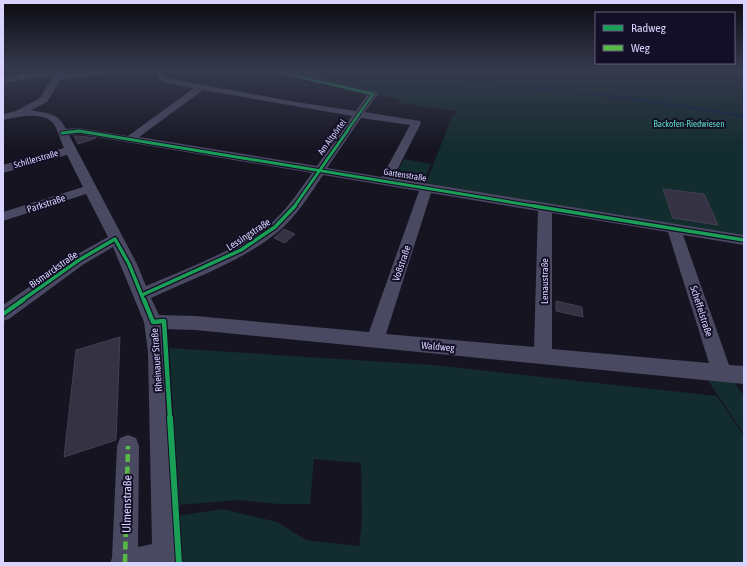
<svg xmlns="http://www.w3.org/2000/svg" width="747" height="566" viewBox="0 0 747 566" font-family="'Asap Condensed',sans-serif">
<style>
.green{fill:#132c2d}
.lines{fill:none;stroke-linecap:round;stroke-linejoin:round}
.stream{stroke:#0d2144;stroke-width:2}
.building{fill:#343243;stroke:#433f54}
.minor{fill:#4a4962;fill-rule:evenodd}
.quiet-far1{stroke:#58b947;stroke-width:2;stroke-dasharray:3.5 2;stroke-linecap:butt}
.quiet{stroke:#58b947;stroke-width:4.5;stroke-dasharray:8 4.5;stroke-linecap:butt}
.cycleway-far4-casing{stroke:#130f26;stroke-width:4}
.cycleway-far3-casing{stroke:#130f26;stroke-width:5}
.cycleway-far2-casing{stroke:#130f26;stroke-width:6}
.cycleway-far1-casing{stroke:#130f26;stroke-width:7}
.cycleway-casing{stroke:#130f26;stroke-width:8}
.cycleway-far4{stroke:#1a9f57;stroke-width:2.5}
.cycleway-far3{stroke:#1a9f57;stroke-width:3}
.cycleway-far2{stroke:#1a9f57;stroke-width:3.5}
.cycleway-far1{stroke:#1a9f57;stroke-width:4.5}
.cycleway{stroke:#1a9f57;stroke-width:6}
.labels{text-anchor:middle;stroke-width:4;stroke-linejoin:round;paint-order:stroke}
.far-park-label{font-size:9px;fill:#5fe0c0;stroke:#130f26}
.far-street-label{font-size:9px;fill:#d9d4ff;stroke:#130f26}
.street-label{font-size:10px;fill:#d9d4ff;stroke:#130f26}
.near-street-label{font-size:12px;fill:#d9d4ff;stroke:#130f26}
</style>
<rect width="100%" height="100%" fill="#161421"/>
<g class="green">
<polygon points="274,70 744,70 744,237 426,183 453,114 456,115 456,111 399,103 399,99 375,95"/>
<polygon points="404,159 431,164 424,180 421,181 395,176"/>
<polygon points="169,348 433,365 717,396 744,436 744,563 180,563 177,516 222,509 277,522 306,540 359,546 362,522 361,463 314,459 310,504 279,504 240,500 178,505"/>
<polygon points="705,376 732,380 744,396 744,434"/>
</g>
<g class="lines">
<g class="stream">
<polyline points="383,70 407,74 407,70"/>
<polyline points="447,77 510,86 621,97 744,116"/>
</g>
</g>
<g class="building">
<polygon points="74,136 79,136 96,138 78,144"/>
<polygon points="663,189 704,194 718,225 673,218"/>
<polygon points="284,229 295,234 285,243 274,238"/>
<polygon points="556,301 582,307 583,317 556,311"/>
<polygon points="120,337 116,440 64,457 76,350"/>
</g>
<g class="lines">
<path class="minor" d="M55,70h10l-2,5 36,-5h25l-4,3 -60,7 -13,22 -16,8c17,4 27,2 35,19l13,-1 49,8 66,-48 -28,-5 -8,-4 -2,-9h8l1,6 7,3 124,23 60,9 11,-16 -102,-25h16l95,22 2,2 -13,18 55,9 1,2 -28,55 351,57v10l-61,-10 46,130 15,1v18l-549,-54 -32,-1 3,23 12,211h-68l2,-5 5,-112 3,-8 8,-3 8,3 3,8 -1,101 14,-3 -4,-192 -4,-30 -31,-75 -29,17 -75,55 -6,2v-16l71,-49 34,-19 -22,-43 -83,27v-9l80,-25 -16,-32 -64,18v-8l61,-17c-4,-7 -6,-20 -12,-26 -11,-11 -36,-5 -49,-2v-6l13,-3 24,-13 13,-22 -50,7v-6zM203,90l149,26 -35,50 -178,-29zM361,118l49,7 -28,52 -55,-9zM79,134l233,39c-13,18 -26,38 -43,52 -37,27 -81,43 -123,61l-9,-22 -68,-129zM323,175l96,16 -50,141 -174,-16 -36,-1 -8,-17c43,-20 92,-37 128,-67 18,-15 31,-37 44,-56zM431,193l107,18 -4,136 -148,-13zM552,213l116,19 41,131 -157,-14z"/>
<polyline class="quiet-far1" points="22,77 25,70"/>
<polyline class="quiet" points="125,562 128,446"/>
<g class="cycleway-far4-casing">
<polyline id="cycleway-far4" points="269,70 373,94 347,131"/>
</g>
<g class="cycleway-far3-casing">
<g id="cycleway-far3">
<polyline points="62,133 79,131 540,207"/>
<polyline points="294,207 348,130"/>
</g>
</g>
<g class="cycleway-far2-casing">
<g id="cycleway-far2">
<polyline points="534,206 744,240"/>
<polyline points="142,295 241,250 275,227 295,206"/>
<polyline points="21,301 79,260 115,239 129,264 144,301"/>
</g>
</g>
<g class="cycleway-far1-casing">
<g id="cycleway-far1">
<polyline points="144,300 153,322 164,321 170,419"/>
<polyline points="3,314 23,300"/>
</g>
</g>
<g class="cycleway-casing">
<polyline id="cycleway" points="170,418 179,563"/>
</g>
<use href="#cycleway-far4" class="cycleway-far4"/>
<use href="#cycleway-far3" class="cycleway-far3"/>
<use href="#cycleway-far2" class="cycleway-far2"/>
<use href="#cycleway-far1" class="cycleway-far1"/>
<use href="#cycleway" class="cycleway"/>
</g>
<linearGradient id="sky" x2="0" y2="1"><stop stop-color="#0c0b12"/><stop offset="0.47" stop-color="#363a4e"/><stop offset="1" stop-color="#363a4e" stop-opacity="0"/></linearGradient>
<rect width="747" height="149" fill="url(#sky)"/>
<g class="labels">
<g class="far-park-label">
<text x="689" y="127">Backofen-Riedwiesen</text>
</g>
<g class="far-street-label">
<text transform="translate(332 137) rotate(-54)" y="3">Am Altpörtel</text>
<text transform="translate(36 159) rotate(-16)" y="3">Schillerstraße</text>
<text transform="translate(405 175) rotate(9)" y="3">Gartenstraße</text>
</g>
<g class="street-label">
<text transform="translate(46 203) rotate(-18)" y="4">Parkstraße</text>
<text transform="translate(248 234) rotate(-33)" y="4">Lessingstraße</text>
<text transform="translate(401 263) rotate(-71)" y="4">Voßstraße</text>
<text transform="translate(53 269) rotate(-35)" y="4">Bismarckstraße</text>
<text transform="translate(544 281) rotate(-90)" y="4">Lenaustraße</text>
<text transform="translate(702 311) rotate(72)" y="4">Scheffelstraße</text>
<text transform="translate(438 346) rotate(5)" y="4">Waldweg</text>
<text transform="translate(156 360) rotate(-94)" y="4">Rheinauer Straße</text>
</g>
<g class="near-street-label">
<text transform="translate(127 504) rotate(-89)" y="4">Ulmenstraße</text>
</g>
</g>
<rect width="747" height="566" fill="none" stroke="#d9d4ff" stroke-width="8"/>
<rect x="595" y="12" width="140" height="52" fill="#130f26" stroke="#625e7d"/>
<rect x="603" y="25" width="20" height="6" fill="#1a9f57" stroke="#625e7d"/>
<text x="631" y="32" font-size="12" fill="#d9d4ff">Radweg</text>
<rect x="603" y="45" width="20" height="6" fill="#58b947" stroke="#625e7d"/>
<text x="631" y="52" font-size="12" fill="#d9d4ff">Weg</text>
</svg>
